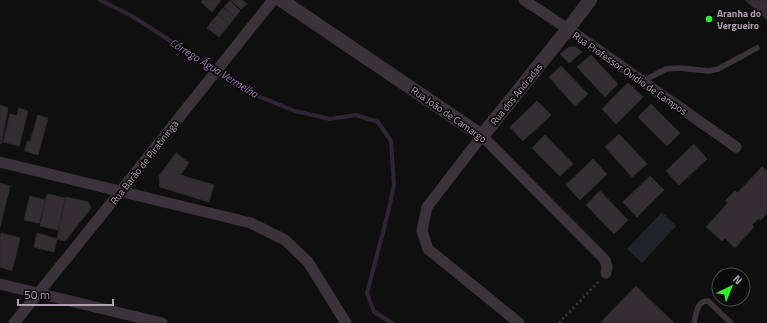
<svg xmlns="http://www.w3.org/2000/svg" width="767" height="323" viewBox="0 0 767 323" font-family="'Titillium Web',sans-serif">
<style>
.green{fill:#1e2428}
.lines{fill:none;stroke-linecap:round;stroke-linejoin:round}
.stream{stroke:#302534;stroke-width:4}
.building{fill:#322e32;stroke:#2c292b}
.path{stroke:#3f383e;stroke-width:2.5;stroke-dasharray:2 3;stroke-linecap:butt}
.service{stroke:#3a343a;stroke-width:5.5}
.minor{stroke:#3a343a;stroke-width:11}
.tertiary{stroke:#3a343a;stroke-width:14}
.poi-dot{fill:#26fd1a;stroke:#0b0a0b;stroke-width:1.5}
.labels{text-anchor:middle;stroke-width:3.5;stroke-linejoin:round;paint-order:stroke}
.poi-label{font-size:10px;font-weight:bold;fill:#b29fb2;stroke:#0b0a0b;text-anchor:start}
.street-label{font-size:10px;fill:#b29fb2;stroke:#0b0a0b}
.water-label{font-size:11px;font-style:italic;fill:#a173b1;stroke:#0b0a0b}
</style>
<rect width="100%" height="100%" fill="#100f10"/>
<polygon class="green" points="662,212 676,226 642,263 627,249"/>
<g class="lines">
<polyline class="stream" points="100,0 132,16 253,94 295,111 330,119 356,115 378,122 391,141 394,185 387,217 367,293 374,312 392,323"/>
</g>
<g class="building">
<polygon points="203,0 221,0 212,12 201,2"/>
<polygon points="230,0 242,0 247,4 241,9"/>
<polygon points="745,0 767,0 767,20"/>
<polygon points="230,1 240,11 235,17 224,7"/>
<polygon points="223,8 235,17 230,24 218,14"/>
<polygon points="218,15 230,24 224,31 212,21"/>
<polygon points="212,21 224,31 219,37 207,28"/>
<polygon points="569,47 576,47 582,52 569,63 560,54"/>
<polygon points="591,55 618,84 605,97 577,67"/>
<polygon points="561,66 588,94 575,106 549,77"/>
<polygon points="628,83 643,97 616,124 602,109"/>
<polygon points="537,101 551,115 523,141 510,127"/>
<polygon points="651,104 680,133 667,146 638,117"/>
<polygon points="0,105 8,108 1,144 0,144"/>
<polygon points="19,108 28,111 19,146 3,142 10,114 17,116"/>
<polygon points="38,115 48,118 38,155 25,151 27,141 30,142"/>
<polygon points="619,134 647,164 632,177 605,147"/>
<polygon points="545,135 573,164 560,176 532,148"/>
<polygon points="694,144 707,159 679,185 666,171"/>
<polygon points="176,153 189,163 180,175 214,185 209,202 160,187 159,176"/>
<polygon points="593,159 607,174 580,200 566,185"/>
<polygon points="762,167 767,171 767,213 761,220 759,218 752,225 754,227 735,248 725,238 722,241 706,227 728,203 725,201 735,191 737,193"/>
<polygon points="650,176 664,190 637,217 623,202"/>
<polygon points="0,183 10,186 0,227"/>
<polygon points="600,191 628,220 614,234 586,205"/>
<polygon points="47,194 65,198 58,230 40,226"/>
<polygon points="30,196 45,200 39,223 24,220"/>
<polygon points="66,197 88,202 91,208 65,241 57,239"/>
<polygon points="1,233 20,238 12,271 0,267 0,238"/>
<polygon points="37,233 57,239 54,252 34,247"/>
<polygon points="636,286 674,323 600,323"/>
</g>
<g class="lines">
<polyline class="path" points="559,323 599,281"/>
<g class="service">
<polyline points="643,81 666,69 680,68 709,71 718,69 757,48"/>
<path d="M694,323c2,-8 3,-23 14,-22l23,22"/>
</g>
<g class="minor">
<polyline points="524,0 574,33 736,147"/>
<polyline points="0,162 251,223 285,240 308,262 346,323"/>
<polyline points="0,284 162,323"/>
<path d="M14,323c88,-107 173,-216 259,-323"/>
<polyline points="519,323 428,249 422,231 427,207 482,136 605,260 607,267 606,273"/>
</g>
<polyline class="tertiary" points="281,0 482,136 568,29 590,0"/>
</g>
<circle class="poi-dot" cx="709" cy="19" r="4"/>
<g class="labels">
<g class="poi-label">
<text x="717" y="17">Aranha do<tspan x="717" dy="12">Vergueiro</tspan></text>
</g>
<g class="street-label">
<text transform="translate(630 73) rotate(35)" y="4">Rua Professor Ovidio de Campos</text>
<text transform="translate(516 94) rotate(-51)" y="4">Rua dos Andradas</text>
<text transform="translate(449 114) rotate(35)" y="4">Rua João de Camargo</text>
<text transform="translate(144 162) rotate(-52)" y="4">Rua Barão de Piratininga</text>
</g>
<g class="water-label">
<text transform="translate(214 68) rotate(32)" y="4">Córrego Água Vermelha</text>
</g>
</g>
<g transform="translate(731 287) rotate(43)"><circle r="19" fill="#0b0a0b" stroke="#4e464e"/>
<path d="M0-3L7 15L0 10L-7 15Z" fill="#26fd1a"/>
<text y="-6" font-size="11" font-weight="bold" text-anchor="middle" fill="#b29fb2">N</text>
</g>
<path d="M18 299v6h95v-6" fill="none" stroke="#b29fb2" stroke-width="2"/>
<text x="24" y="299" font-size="12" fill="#b29fb2" stroke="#0b0a0b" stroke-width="3" paint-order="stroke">50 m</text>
</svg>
